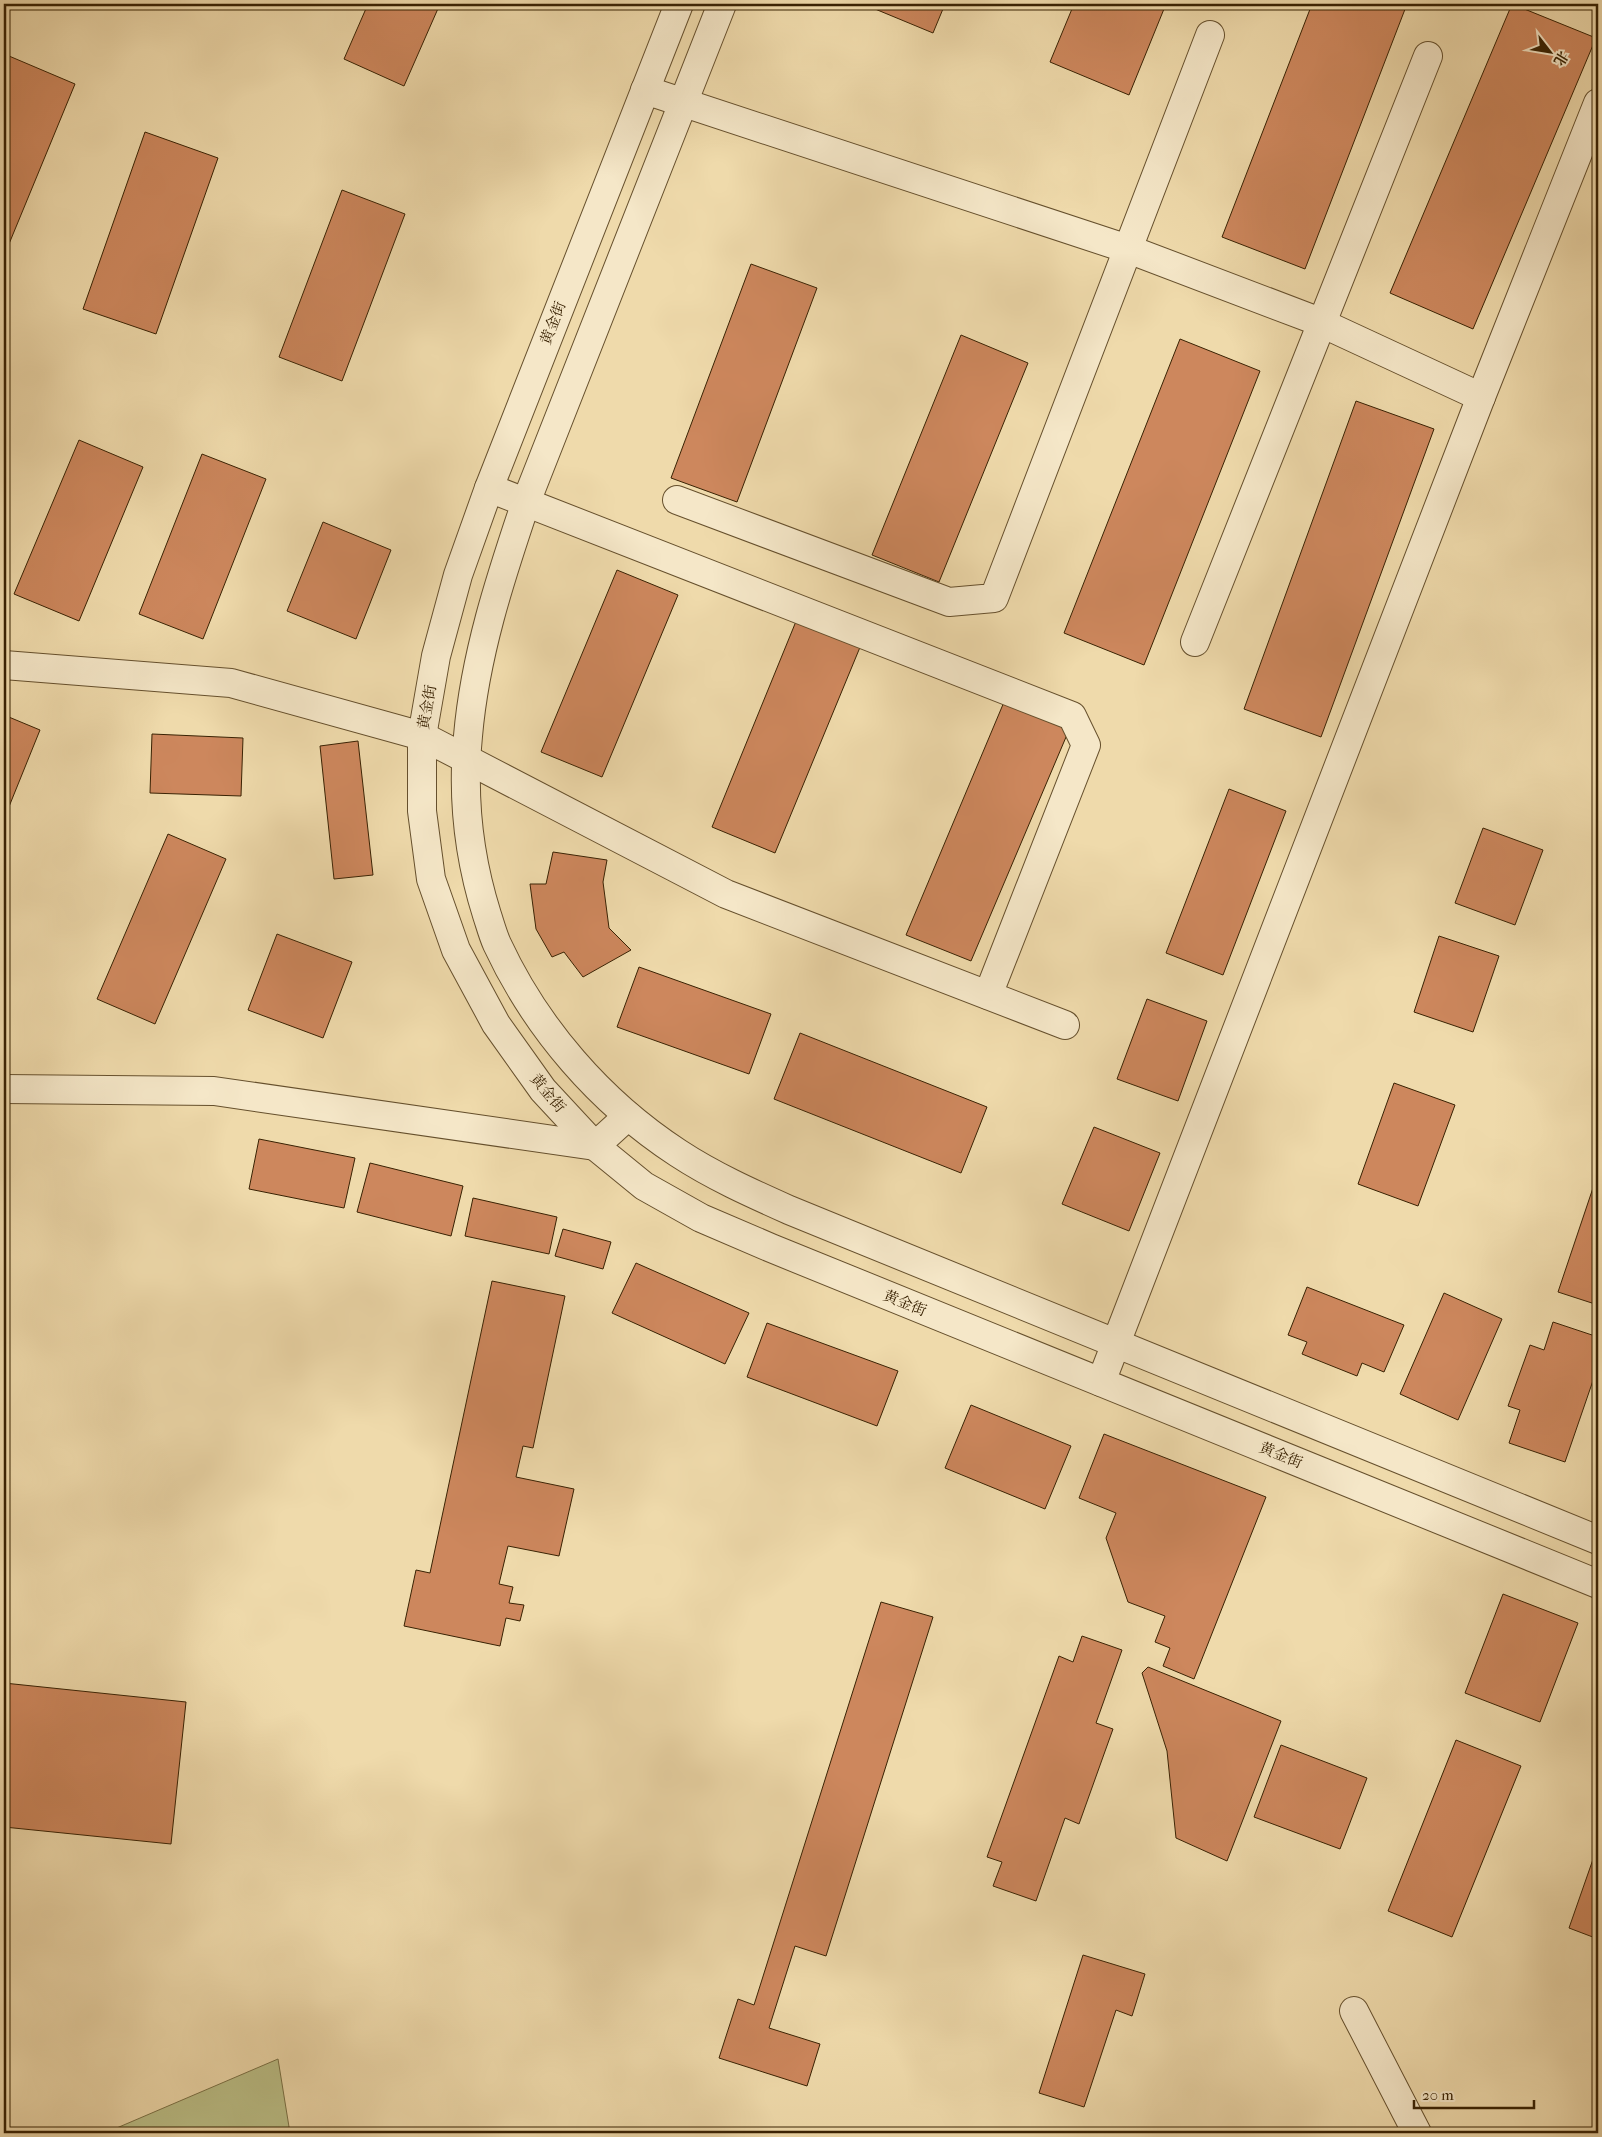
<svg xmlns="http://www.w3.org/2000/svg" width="1602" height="2137" viewBox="0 0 1602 2137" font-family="'IM FELL French Canon','Noto Serif SC',serif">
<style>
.green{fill:#bbbf87;stroke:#7a7045}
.building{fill:#cd875d;stroke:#392203}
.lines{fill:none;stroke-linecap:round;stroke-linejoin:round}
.minor-casing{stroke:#66502d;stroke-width:30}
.minor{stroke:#f5e7c8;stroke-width:28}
.labels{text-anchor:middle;stroke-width:5;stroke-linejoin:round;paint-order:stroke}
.street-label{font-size:15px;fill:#392203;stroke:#f5e7c8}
</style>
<rect width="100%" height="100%" fill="#efdaab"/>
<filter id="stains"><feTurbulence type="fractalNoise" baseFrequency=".004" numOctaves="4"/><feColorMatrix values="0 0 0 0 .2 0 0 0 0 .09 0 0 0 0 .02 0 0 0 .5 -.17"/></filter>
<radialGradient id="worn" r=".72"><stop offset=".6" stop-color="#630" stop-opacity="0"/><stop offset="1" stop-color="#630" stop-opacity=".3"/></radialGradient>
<polygon class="green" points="278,2059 290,2133 105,2133"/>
<g class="building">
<polygon points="368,4 440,4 404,86 344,59"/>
<polygon points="863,4 945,4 933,33"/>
<polygon points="1074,4 1166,4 1129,95 1050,62"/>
<polygon points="1312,4 1407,4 1305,269 1222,237"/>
<polygon points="1512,4 1596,38 1473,329 1390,293"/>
<polygon points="9,56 75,84 4,256 4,69"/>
<polygon points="145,132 218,158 156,334 83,309"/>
<polygon points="342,190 405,214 342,381 279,357"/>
<polygon points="751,264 817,288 737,502 671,478"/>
<polygon points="961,335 1028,363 939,582 872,555"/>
<polygon points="1180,339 1260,371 1144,665 1064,633"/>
<polygon points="1356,401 1434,429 1321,737 1244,709"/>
<polygon points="79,440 143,467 79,621 14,594"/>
<polygon points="4,451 8,453 4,464"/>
<polygon points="202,454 266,479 203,639 139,614"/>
<polygon points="323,522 391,550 356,639 287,611"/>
<polygon points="617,570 678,595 602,777 541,752"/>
<polygon points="799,614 863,640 775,853 712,827"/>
<polygon points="1004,702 1069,730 971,961 906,935"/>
<polygon points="4,715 40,730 4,819"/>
<polygon points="152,734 243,738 241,796 150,793"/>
<polygon points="358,741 373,875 334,879 320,746"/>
<polygon points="1229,789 1286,811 1223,975 1166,953"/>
<polygon points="1483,828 1543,850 1515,925 1455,903"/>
<polygon points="168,834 226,859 155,1024 97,999"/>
<polygon points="553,852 607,860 603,882 609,928 631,950 583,977 564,952 552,957 536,929 530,884 546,884"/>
<polygon points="277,934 352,962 323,1038 248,1010"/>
<polygon points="1439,936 1499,956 1473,1032 1414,1012"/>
<polygon points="639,967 771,1014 749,1074 617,1027"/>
<polygon points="1147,999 1207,1021 1178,1101 1117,1079"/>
<polygon points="800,1033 987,1107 961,1173 774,1099"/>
<polygon points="1394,1083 1455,1105 1418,1206 1358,1184"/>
<polygon points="1094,1127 1160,1153 1129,1231 1062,1204"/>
<polygon points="259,1139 355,1158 344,1208 249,1189"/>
<polygon points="370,1163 463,1186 451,1236 357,1212"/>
<polygon points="1598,1173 1598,1305 1558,1292"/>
<polygon points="473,1198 557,1217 549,1254 465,1236"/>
<polygon points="563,1229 611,1242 603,1269 555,1256"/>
<polygon points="636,1263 749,1313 725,1364 612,1313"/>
<polygon points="492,1281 565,1296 533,1448 523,1446 516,1477 574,1489 559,1556 508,1546 499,1584 513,1587 509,1603 524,1605 520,1621 506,1618 500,1646 404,1626 416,1570 430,1573"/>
<polygon points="1307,1287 1404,1325 1384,1372 1362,1363 1357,1376 1302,1354 1307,1342 1288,1335"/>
<polygon points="1444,1293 1502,1319 1458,1420 1400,1394"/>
<polygon points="1553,1322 1598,1337 1598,1366 1565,1462 1509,1443 1520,1410 1508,1406 1530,1345 1544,1350"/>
<polygon points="767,1323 898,1371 877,1426 747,1377"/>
<polygon points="971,1405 1071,1446 1045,1509 945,1468"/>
<polygon points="1104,1434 1266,1497 1194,1679 1163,1666 1170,1648 1155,1642 1165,1616 1128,1602 1106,1538 1116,1513 1079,1498"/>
<polygon points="1503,1594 1578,1623 1540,1722 1465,1693"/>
<polygon points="881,1602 933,1617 826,1956 795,1946 769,2028 820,2044 807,2086 719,2058 738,1999 754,2005"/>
<polygon points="1082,1636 1122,1650 1096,1723 1113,1729 1079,1824 1065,1818 1036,1901 993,1886 1002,1862 987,1857 1059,1656 1073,1662"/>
<polygon points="1148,1667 1281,1721 1227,1861 1176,1838 1167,1751 1142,1673"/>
<polygon points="4,1683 186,1702 171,1844 4,1827"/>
<polygon points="1456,1740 1521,1766 1452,1937 1388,1911"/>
<polygon points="1281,1745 1367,1778 1340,1849 1254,1817"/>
<polygon points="4,1839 9,1840 4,1887"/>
<polygon points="1598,1845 1598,1939 1569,1928"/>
<polygon points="1083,1955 1145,1974 1132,2016 1116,2010 1084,2107 1039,2093"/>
</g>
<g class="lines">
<g class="minor-casing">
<g id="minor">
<polyline points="679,4 489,488 458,575 436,656 422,736 422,811 431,879 456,950 496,1024 543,1090 595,1146 644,1186 701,1218 771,1248 1598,1584"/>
<path d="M722,4l-196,498c-26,77 -51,153 -58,234 -6,60 1,122 19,179 3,9 6,20 10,29 39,84 103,158 181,209 35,23 73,40 111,57l809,330"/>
<polyline points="645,90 1128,249 1315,320 1481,397"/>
<polyline points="489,488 1072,716 1086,745 988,995"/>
<polyline points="677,500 949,602 994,598 1210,35"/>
<polyline points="1195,642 1428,56"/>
<polyline points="4,665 231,683 422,736 726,894 1065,1025"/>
<polyline points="4,1089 214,1091 595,1146 628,1116"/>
<polyline points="1101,1382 1481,397 1598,103"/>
<polyline points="1354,2011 1417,2133"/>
</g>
</g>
<use href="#minor" class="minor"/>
</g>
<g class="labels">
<g class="street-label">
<text transform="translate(553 323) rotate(-69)" y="5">黄金街</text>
<text transform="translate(427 707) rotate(-80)" y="5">黄金街</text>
<text transform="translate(548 1093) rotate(50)" y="5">黄金街</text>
<text transform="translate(905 1303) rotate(22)" y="5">黄金街</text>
<text transform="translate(1281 1455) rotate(22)" y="5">黄金街</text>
</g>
</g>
<rect width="1602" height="2137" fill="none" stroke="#efdaab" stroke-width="20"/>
<rect x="5" y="5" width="1592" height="2127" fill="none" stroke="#392203" stroke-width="2.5"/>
<rect x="10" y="10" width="1582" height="2117" fill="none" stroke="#392203"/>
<g transform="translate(1550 52) rotate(121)" stroke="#f5e7c8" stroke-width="4" paint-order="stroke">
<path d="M0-4L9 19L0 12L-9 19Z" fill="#392203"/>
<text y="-8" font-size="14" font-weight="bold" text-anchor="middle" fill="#392203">北</text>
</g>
<path d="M1414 2100v8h120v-8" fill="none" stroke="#392203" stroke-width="2.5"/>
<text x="1422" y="2100" font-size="15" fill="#392203" stroke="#f5e7c8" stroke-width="4" paint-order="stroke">20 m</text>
<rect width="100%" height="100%" filter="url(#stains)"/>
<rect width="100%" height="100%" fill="url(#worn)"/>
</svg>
